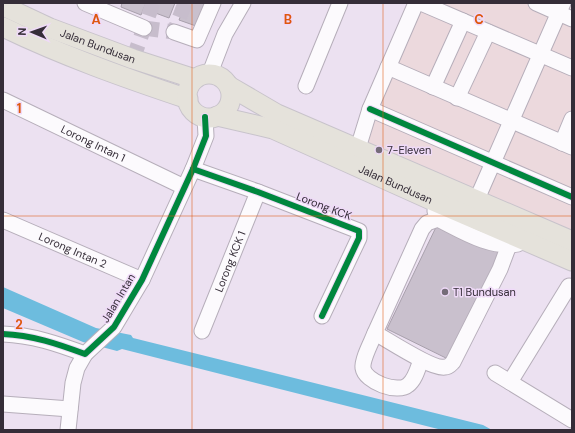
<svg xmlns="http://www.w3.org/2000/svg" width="575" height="433" viewBox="0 0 575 433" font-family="'DM Sans',sans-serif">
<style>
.commercial{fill:#ecd9dd}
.water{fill:#6dbcde}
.building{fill:#c9c0cd;stroke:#a8a0ac}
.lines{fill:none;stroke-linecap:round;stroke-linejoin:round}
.minor-tunnel{stroke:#c7bdcc;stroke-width:15;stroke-dasharray:15 8;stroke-linecap:butt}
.minor-casing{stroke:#b6aeba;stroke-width:17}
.major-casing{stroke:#c8c3cb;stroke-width:21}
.minor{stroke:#fcfafd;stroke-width:15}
.major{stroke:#e5e2db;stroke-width:19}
.cycleway-casing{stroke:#efdaf8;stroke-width:8}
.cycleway{stroke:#00873e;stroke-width:6}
.grid{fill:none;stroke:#df570e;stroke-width:1;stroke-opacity:0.55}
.poi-dot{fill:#756c79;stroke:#efdaf8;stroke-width:1.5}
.labels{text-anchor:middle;stroke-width:3;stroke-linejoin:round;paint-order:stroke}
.street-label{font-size:11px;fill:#352d38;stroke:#efdaf8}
.poi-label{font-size:11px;fill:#352d38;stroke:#efdaf8;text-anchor:start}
.grid-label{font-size:13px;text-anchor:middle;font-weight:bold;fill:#df570e;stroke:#efdaf8;stroke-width:3;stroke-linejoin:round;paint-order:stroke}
</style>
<rect width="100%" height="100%" fill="#ece1f1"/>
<polygon class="commercial" points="416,3 572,3 572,241 358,148"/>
<polygon class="water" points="3,287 96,328 131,335 133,338 483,425 492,430 442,430 122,349 117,351 83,342 3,308"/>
<g class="building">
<polygon points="122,3 146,3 141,15 121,7"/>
<polygon points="153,3 175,3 169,18 150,11"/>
<polygon points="186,3 206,3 196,26 179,20"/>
<polygon points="438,223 503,254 452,361 387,329"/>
</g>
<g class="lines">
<g class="minor-tunnel">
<polyline points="144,28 174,32 185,3"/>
<polyline points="133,59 153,3"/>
</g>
<g class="minor-casing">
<g id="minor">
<polyline points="85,3 144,28"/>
<polyline points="421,3 572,68"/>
<polyline points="536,3 572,19"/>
<polyline points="174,32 197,40 213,3"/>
<polyline points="388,67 572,147"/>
<polyline points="210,73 225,34 243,3"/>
<polyline points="306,86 340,3"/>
<polyline points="433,87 463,21"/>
<polyline points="457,98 488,32"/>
<path id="s1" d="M3,100l181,87"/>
<polyline points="370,109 572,197"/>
<polyline points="562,143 572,119"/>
<polyline points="358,148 370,109 416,3"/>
<polyline points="193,169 258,192 359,231 359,238 322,316"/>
<polyline points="477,199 563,3"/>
<path d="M435,211l3,8c24,12 52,30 80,25"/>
<path d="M438,219l-11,4 -5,6 -47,104c13,7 58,37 70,34 4,0 6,-3 8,-5l47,-93 9,-24"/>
<path id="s2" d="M3,220l139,60"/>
<path id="s3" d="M202,331l56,-139"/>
<path d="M375,333c-3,8 -13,26 -12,35 2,14 35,26 45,17 7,-5 10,-17 13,-25"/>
<path d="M3,334c29,1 55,10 82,20l29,-27 28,-47 51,-111 13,-33 -1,-19"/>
<polyline points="495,373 572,420"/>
<polyline points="510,382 569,286"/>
<polyline points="3,404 70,409"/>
<polyline points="68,430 73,383 77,368 85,354"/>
</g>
</g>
<g class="major-casing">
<g id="major">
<path id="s4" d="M3,6l47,22 83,31 62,20"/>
<path d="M3,27c60,29 122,51 185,72"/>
<circle cx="209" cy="96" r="22"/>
<polyline points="229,86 277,114 572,241"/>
<path id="s5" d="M217,116l56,13 158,71 141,61"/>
</g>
</g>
<use href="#minor" class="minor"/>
<use href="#major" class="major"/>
<g class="cycleway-casing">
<g id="cycleway">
<polyline points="370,109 572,197"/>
<polyline points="193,169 258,192 359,231 359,238 322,316"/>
<path d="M3,334c29,1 55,10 82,20l29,-27 28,-47 51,-111 13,-33 -1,-19"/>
</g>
</g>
<use href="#cycleway" class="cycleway"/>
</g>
<path class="grid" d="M192,3v427M383,3v427M3,216h569"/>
<g class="poi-dot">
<circle cx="379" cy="150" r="4"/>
<circle cx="445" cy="292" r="4"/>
</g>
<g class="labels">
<g class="street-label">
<text dy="4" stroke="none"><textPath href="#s4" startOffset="103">Jalan Bundusan</textPath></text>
<text dy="4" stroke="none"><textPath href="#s1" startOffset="100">Lorong Intan 1</textPath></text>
<text dy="4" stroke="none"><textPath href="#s5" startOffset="192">Jalan Bundusan</textPath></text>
<text transform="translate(324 206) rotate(21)" y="4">Lorong KCK</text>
<text dy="4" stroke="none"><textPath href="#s2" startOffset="76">Lorong Intan 2</textPath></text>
<text dy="4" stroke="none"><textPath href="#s3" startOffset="75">Lorong KCK 1</textPath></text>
<text transform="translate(118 298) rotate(-59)" y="4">Jalan Intan</text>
</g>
<g class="poi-label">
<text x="387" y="154">7-Eleven</text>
<text x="453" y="296">T1 Bundusan</text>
</g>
</g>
<g class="grid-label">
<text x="96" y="24">A</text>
<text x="288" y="24">B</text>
<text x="479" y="24">C</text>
<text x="19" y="113">1</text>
<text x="19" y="329">2</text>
</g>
<rect width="575" height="433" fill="none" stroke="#352d38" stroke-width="8"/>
<g transform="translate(32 32) rotate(272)" stroke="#efdaf8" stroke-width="3" paint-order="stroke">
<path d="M0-3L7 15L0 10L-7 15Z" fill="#352d38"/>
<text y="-6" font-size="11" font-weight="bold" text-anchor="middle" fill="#352d38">N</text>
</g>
</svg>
